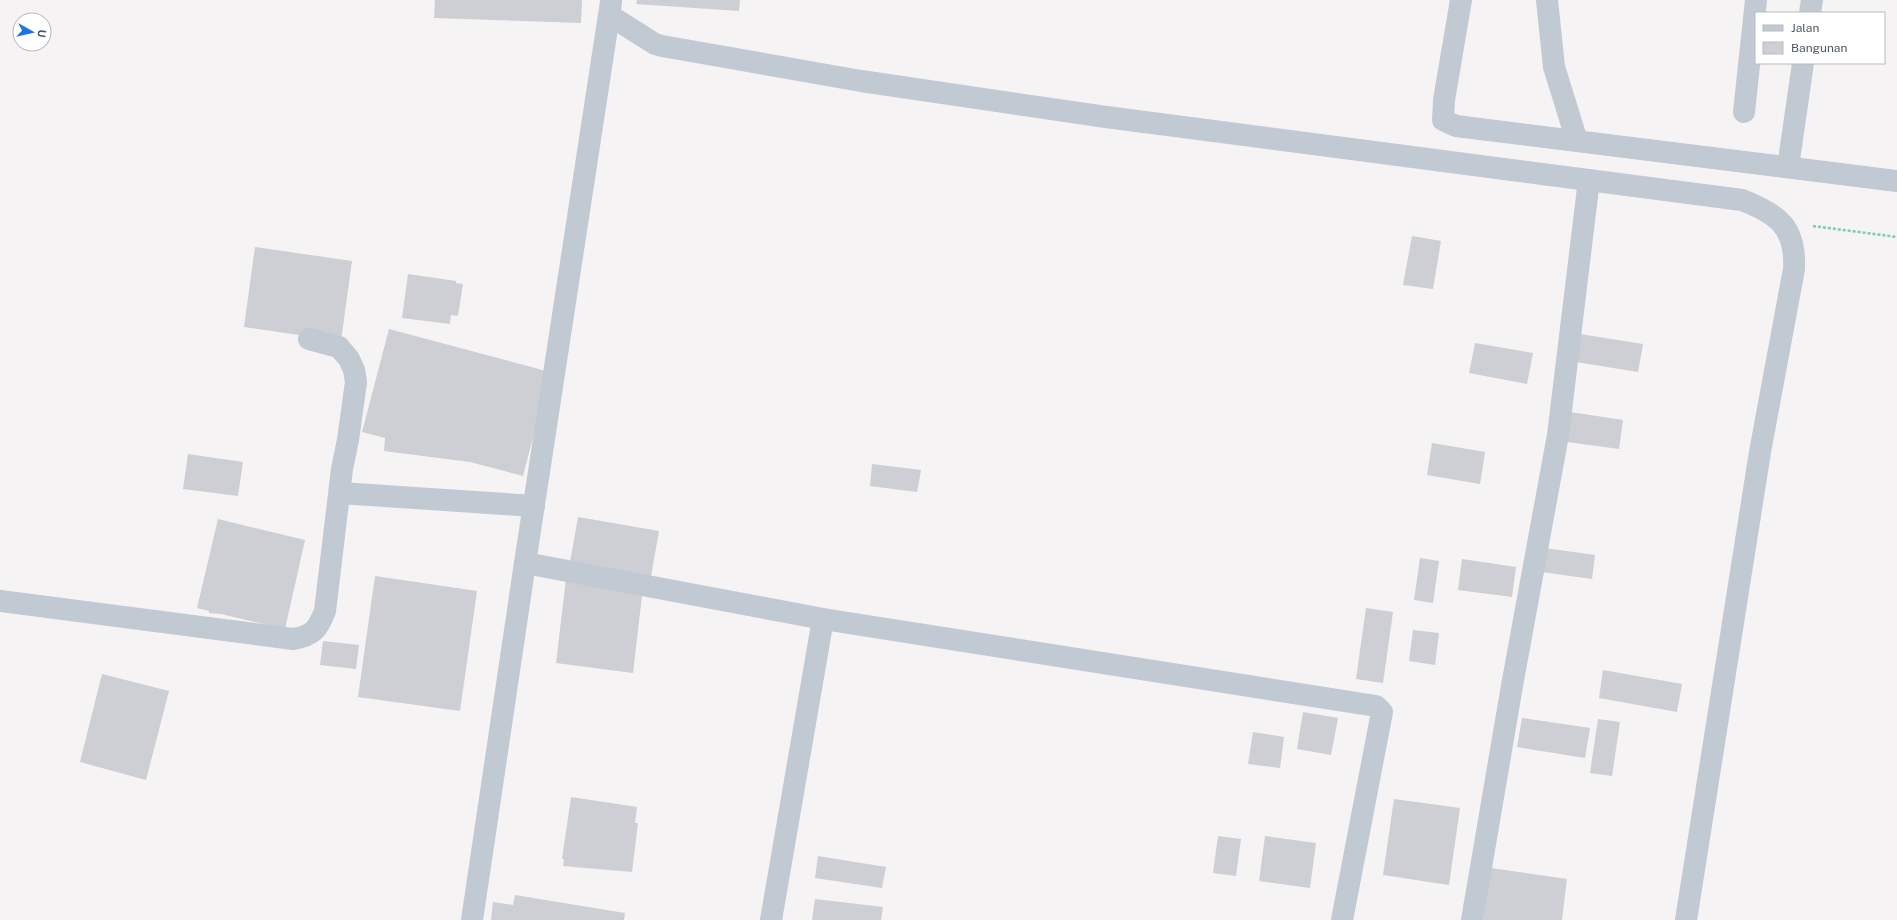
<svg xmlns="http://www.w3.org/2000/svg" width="1897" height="920" viewBox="0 0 1897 920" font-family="'Public Sans',sans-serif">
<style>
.building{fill:#cdcfd5}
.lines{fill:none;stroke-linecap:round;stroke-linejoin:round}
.path{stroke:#7ad0a6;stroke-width:2.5;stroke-dasharray:3 2;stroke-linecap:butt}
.minor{stroke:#c1cad2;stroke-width:22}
</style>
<rect width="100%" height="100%" fill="#f5f3f3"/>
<g class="building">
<polygon points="435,0 582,0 581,23 434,18"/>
<polygon points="637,0 740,0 739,11 636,4"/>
<polygon points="1412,236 1441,241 1433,289 1403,285"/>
<polygon points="255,247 352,261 341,341 244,327"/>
<polygon points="408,274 456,281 456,283 463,284 458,316 451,315 450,324 402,318"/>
<polygon points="389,329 550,372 523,476 470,462 384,451 385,438 362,432"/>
<polygon points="1580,334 1643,344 1638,372 1576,362"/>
<polygon points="1475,343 1533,353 1527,384 1469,373"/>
<polygon points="1564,411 1623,420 1619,449 1560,441"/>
<polygon points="1432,443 1485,452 1480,484 1427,475"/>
<polygon points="188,454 243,462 238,496 183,489"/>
<polygon points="872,464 921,470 917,492 870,486"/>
<polygon points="578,517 659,531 650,582 569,568"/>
<polygon points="218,519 305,540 285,629 221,614 209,613 209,611 197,608"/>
<polygon points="1545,548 1595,555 1592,579 1541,572"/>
<polygon points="1420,558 1439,561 1433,603 1414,600"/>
<polygon points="1462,559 1516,567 1512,597 1458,590"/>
<polygon points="375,576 477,591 460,711 358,697"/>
<polygon points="566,579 643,587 633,673 556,663"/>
<polygon points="1366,608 1393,612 1383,683 1356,679"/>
<polygon points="1413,630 1439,633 1435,665 1409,661"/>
<polygon points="323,641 359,645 356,669 320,665"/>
<polygon points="1603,670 1682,684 1677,712 1599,698"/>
<polygon points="102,674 169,691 146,780 80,762"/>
<polygon points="1303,712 1338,718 1331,755 1297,749"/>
<polygon points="1522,718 1590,728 1585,758 1517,747"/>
<polygon points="1598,719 1620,722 1612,776 1590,773"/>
<polygon points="1253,732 1284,737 1280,768 1248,764"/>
<polygon points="571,797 637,807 635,823 638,823 632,872 563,866 564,859 562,859"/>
<polygon points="1394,799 1460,808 1449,885 1383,875"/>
<polygon points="1218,836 1241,839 1236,876 1213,873"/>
<polygon points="1265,836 1316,843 1310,888 1259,881"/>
<polygon points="818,856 886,867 882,888 815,878"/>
<polygon points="1491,868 1567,879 1562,920 1483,920"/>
<polygon points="515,895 625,913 624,920 491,920 493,902 513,905"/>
<polygon points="815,899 883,907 881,920 812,920"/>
</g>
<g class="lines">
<polyline class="path" points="1813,226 1897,237"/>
<g class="minor">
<polyline points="1461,0 1444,100 1443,120 1456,126 1897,181"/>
<polyline points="1547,0 1554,67 1577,141"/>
<polyline points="1810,13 1812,0"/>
<path d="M609,15l46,29 7,2 199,35 245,36 636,83c36,14 54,27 52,69l-34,183 -74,468"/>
<polyline points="1744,112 1756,0"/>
<polyline points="1788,167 1803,63"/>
<polyline points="340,493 534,506"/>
<polyline points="525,563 823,619 1376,706 1382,712 1342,920"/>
<path d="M0,601l293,38c20,-3 25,-10 32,-28l17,-142 6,-29 8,-58 -2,-12 -5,-11 -10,-12 -30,-8"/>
<polyline points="472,920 525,563 611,2"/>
<polyline points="771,920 823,619"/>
<polyline points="1472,920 1513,680 1558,435 1589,180"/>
</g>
</g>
<rect x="1755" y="12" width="130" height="52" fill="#ffffff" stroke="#b7bbc0"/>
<rect x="1763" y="25" width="20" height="6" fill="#c1cad2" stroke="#b7bbc0"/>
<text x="1791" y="32" font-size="12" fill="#4a5661">Jalan</text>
<rect x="1763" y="42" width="20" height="12" fill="#cdcfd5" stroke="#b7bbc0"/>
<text x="1791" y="52" font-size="12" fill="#4a5661">Bangunan</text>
<g transform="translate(32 32) rotate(98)"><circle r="19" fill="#ffffff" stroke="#b7bbc0"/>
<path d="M0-3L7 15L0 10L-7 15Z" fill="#1a73e8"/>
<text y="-6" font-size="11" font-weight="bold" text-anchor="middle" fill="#4a5661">U</text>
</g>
</svg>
